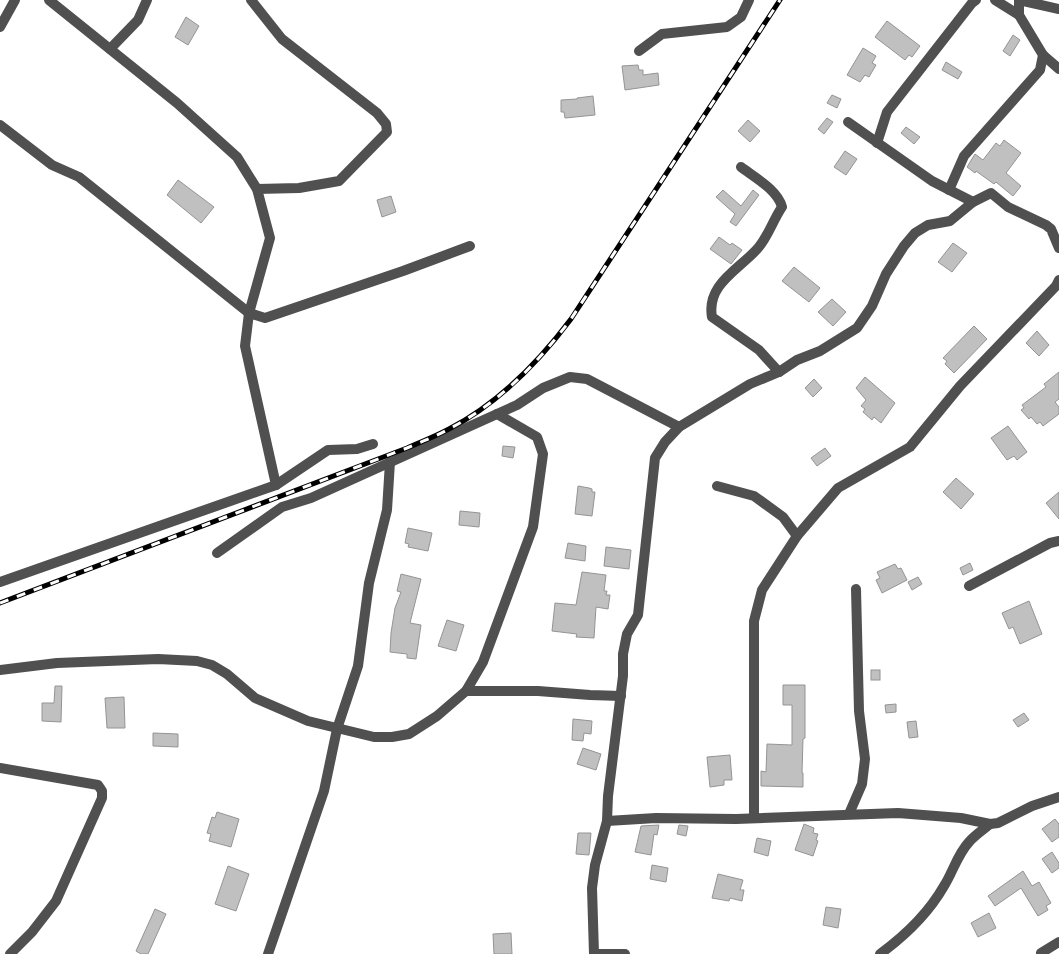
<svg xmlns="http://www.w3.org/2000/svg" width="1059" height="954" viewBox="0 0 1059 954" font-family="'PT Sans Narrow',sans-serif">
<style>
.building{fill:#c0c0c0;stroke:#949494}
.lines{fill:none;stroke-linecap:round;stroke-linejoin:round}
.street{stroke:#505050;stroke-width:10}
.rail-casing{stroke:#000;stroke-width:5}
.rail{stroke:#fff;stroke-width:3;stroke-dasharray:9;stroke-linecap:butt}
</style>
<rect width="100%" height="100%" fill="#fff"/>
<g class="building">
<polygon points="186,17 199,26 188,45 175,37"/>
<polygon points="887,21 920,46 912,57 909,55 905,60 875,37"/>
<polygon points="1013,35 1020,40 1010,56 1003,51"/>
<polygon points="863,48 876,56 872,63 876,65 869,77 865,75 860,82 847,75"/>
<polygon points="946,62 962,72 958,79 942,70"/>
<polygon points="638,65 639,70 643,70 643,75 658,73 659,85 625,90 622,66"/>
<polygon points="832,95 841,99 837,108 827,103"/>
<polygon points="593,96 595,115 565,118 564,112 561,112 561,100 577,99 577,98"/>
<polygon points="827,118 833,122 824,134 818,129"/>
<polygon points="748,120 760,131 750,142 738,131"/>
<polygon points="906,127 920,137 914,144 901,133"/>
<polygon points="1004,140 1021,153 1006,173 1021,186 1013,196 996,182 994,184 976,171 975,173 967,167 975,154 983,160 996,143 1000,146"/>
<polygon points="845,151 857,159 846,175 834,167"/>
<polygon points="178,180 214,207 201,223 167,195"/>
<polygon points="723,190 741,206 753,190 759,195 736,226 730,222 735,214 716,197"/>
<polygon points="391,196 396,212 382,217 377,200"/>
<polygon points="719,237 730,245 732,243 742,250 731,264 710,249"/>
<polygon points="953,243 967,253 952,272 938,262"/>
<polygon points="794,267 820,288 809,302 782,281"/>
<polygon points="832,299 846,312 833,326 818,312"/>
<polygon points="974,326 987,339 954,373 945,364 947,361 943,358"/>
<polygon points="1037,331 1049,345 1039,356 1026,343"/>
<polygon points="1059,372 1059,399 1055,402 1059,407 1059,414 1043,426 1040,422 1037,424 1031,417 1029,419 1021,410 1024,408 1022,405 1046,387 1044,384"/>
<polygon points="865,377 895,403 881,423 874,417 872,420 863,412 865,409 861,406 866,400 856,388"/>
<polygon points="814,379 822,388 813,397 805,388"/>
<polygon points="1008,426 1027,452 1017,460 1014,456 1007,460 991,438"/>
<polygon points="503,446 515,447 513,458 502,456"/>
<polygon points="825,448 831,456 817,466 811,458"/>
<polygon points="956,478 974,494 961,509 943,492"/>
<polygon points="578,486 589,488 592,489 592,492 595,492 592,516 575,514"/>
<polygon points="1059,492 1059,519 1046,503"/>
<polygon points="460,511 480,513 479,527 459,525"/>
<polygon points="408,528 432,533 428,551 408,547 409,544 405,543"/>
<polygon points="568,543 586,546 585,561 565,558"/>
<polygon points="606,547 631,550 629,569 604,566"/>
<polygon points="970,563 973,570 963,575 960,568"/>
<polygon points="895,564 898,569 901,568 907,580 882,593 876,580 880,578 877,572"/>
<polygon points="582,572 606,575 604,591 607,591 606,595 610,595 608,609 596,607 594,638 576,637 577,634 552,631 555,603 576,605"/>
<polygon points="401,574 421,579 410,623 421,625 416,659 407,658 407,654 390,652 391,633 395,608 401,592 397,591"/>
<polygon points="918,577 922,584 912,590 908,582"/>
<polygon points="1029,601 1042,634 1020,644 1013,627 1009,629 1002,613"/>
<polygon points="447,620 464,625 456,651 438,646"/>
<rect x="871" y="670" width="9" height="10"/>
<polygon points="783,685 805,685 805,738 803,739 802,773 803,773 803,787 761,786 761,771 766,772 767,744 792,745 792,705 783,705"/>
<polygon points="55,686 62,686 61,722 42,721 42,703 54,703"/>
<polygon points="124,697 125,728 107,728 105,698"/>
<polygon points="896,704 896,712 886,713 885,705"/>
<polygon points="1024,713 1029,720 1018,727 1013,720"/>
<polygon points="573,719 592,721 591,734 584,733 583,741 572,740"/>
<polygon points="916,721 918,737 909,738 907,722"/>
<polygon points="153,733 178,734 178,747 153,746"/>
<polygon points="583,748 601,754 596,770 577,764"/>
<polygon points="730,755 732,780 724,780 724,785 710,787 707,757"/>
<polygon points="217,812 239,819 231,847 209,841 211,834 207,833 212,817 215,818"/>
<polygon points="1055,819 1059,824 1059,837 1052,842 1042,829"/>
<polygon points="804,824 814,828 813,833 818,834 816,840 818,841 813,856 795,850"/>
<polygon points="659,825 657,835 654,834 651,855 635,852 641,826"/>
<polygon points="679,825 688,826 686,836 677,834"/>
<polygon points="578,833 591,833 589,855 576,854"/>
<polygon points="757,838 771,841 768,856 754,852"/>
<polygon points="1052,852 1059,863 1059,868 1052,873 1042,859"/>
<polygon points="652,865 668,868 666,882 650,879"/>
<polygon points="228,866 249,874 236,911 215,904"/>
<polygon points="1023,871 1032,886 1039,882 1051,903 1046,906 1048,910 1038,916 1021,888 995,906 988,896"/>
<polygon points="718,874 743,880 740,890 744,890 742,901 730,898 729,901 712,898"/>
<polygon points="826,907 841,909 838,928 823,925"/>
<polygon points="155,909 166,914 148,954 141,954 136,951"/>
<polygon points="989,913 996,928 978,937 971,923"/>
<polygon points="511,933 512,954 494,954 493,934"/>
</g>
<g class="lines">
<g class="street">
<polyline points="49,0 177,103 237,157 257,189 270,238 249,313 245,346 276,485"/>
<polyline points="251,0 282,39 377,113 386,124 387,132 339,181 299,188 257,189"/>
<polyline points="995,0 1019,15"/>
<polyline points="1019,0 1059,9"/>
<polyline points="0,27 15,0"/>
<polyline points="110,49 138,20 147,0"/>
<polyline points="639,51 662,34 727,27 741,17 749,0"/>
<polyline points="1043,55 1059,69"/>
<polyline points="848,122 932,181 973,202"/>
<polyline points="0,125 52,165 79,177 249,313 265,318 403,271 470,246"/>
<polyline points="877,143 887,112 972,3 976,0"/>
<path d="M741,167c13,10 37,23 41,40 -9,13 -14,30 -24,41 -18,21 -52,36 -46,69l47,33 20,22"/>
<polyline points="949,190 964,156 1040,70 1043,55 1019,15 1019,0"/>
<polyline points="717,486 754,496 783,517 797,536"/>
<polyline points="217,553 282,507 311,498 497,414 517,405 543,388 570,377 587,379 679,427"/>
<polyline points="0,582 276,485 328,450 357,449 373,444"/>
<polyline points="969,586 1050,543 1059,541"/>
<polyline points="0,670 57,663 158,659 197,661 212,665 227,674 255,698 308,721 374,737 392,737 409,734 437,716 466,691 483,662 533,527 543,454 537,437 497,414"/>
<polyline points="466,691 538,691 590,695 621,696"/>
<polyline points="0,768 98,785 102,791 102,798 56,901 32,932 10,954"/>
<polyline points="849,814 862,784 865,759 859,711 856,589"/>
<polyline points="754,818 754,621 762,590 797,536 838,488 910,447 960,386 1056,286 1059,280"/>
<polyline points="607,821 656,818 736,819 898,813 961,818 990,824 998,823 1032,806 1059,797"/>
<polyline points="1041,953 1059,942"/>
<polyline points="268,954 324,791 337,729 358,666 369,583 387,510 390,462"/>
<polyline points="594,954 592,888 595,865 607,821 608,796 623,676 623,654 627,634 638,615 655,458 665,442 679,427 750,384 779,372 797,360 820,351 857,328 872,306 886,274 904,246 915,233 928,225 950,221 973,202 991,193 1008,207 1046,225 1051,229 1059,248"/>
<polyline points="596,954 625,954"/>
<path d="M880,954c26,-19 48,-40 64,-68 9,-14 13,-31 25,-44 6,-7 14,-12 21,-18"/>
</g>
<g class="rail-casing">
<path id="rail" d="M0,603l407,-155c14,-6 29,-12 42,-19 50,-26 89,-66 122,-110l209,-319"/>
</g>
<use href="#rail" class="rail"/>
</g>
</svg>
